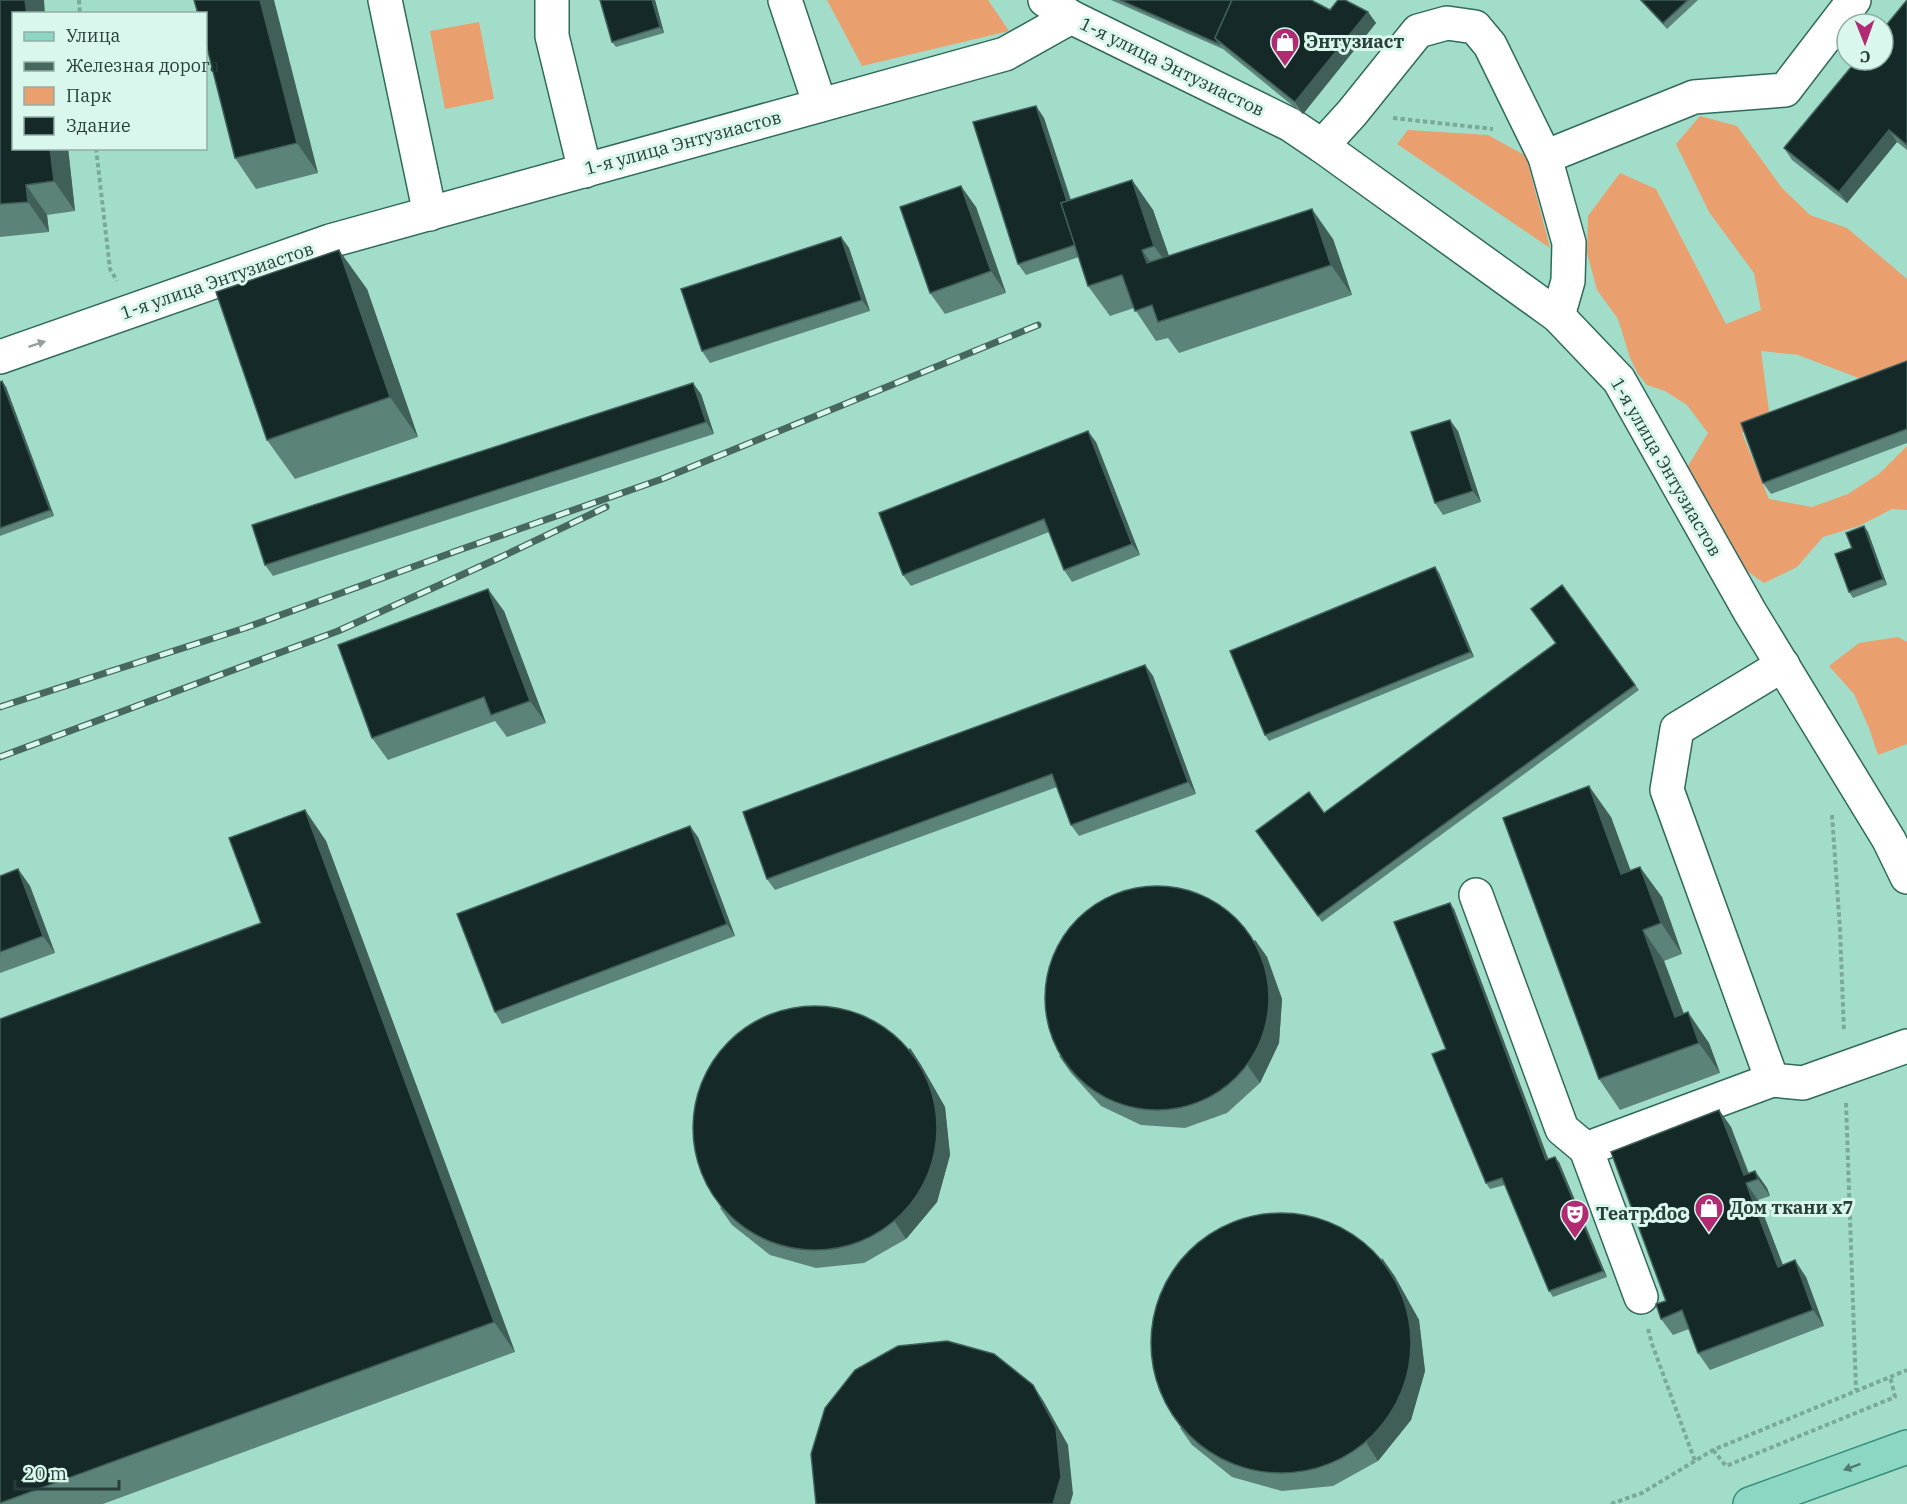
<svg xmlns="http://www.w3.org/2000/svg" width="1907" height="1504" viewBox="0 0 1907 1504" font-family="'IBM Plex Serif',serif">
<style>
.green{fill:#ea9f6f}
.lines{fill:none;stroke-linecap:round;stroke-linejoin:round}
.minor-casing{stroke:#306a5a;stroke-width:36}
.major-casing{stroke:#37907a;stroke-width:36}
.path{stroke:#7aa99a;stroke-width:4;stroke-dasharray:4.5 3;stroke-linecap:butt}
.minor{stroke:#fff;stroke-width:33}
.major{stroke:#8cd7c4;stroke-width:33}
.rail-casing{stroke:#47685e;stroke-width:7}
.rail{stroke:#daf7ed;stroke-width:4.5;stroke-dasharray:14;stroke-linecap:butt}
.wall{fill:#5c837a}
.shaded-wall{fill:#405f59}
.building{fill:#162929;stroke:#405f59;stroke-width:1.5}
.oneway{fill:#939f9c}
.oneway2{fill:#4f7c70}
.labels{text-anchor:middle;stroke-width:6;stroke-linejoin:round;paint-order:stroke}
.poi-label{font-size:18px;font-weight:bold;fill:#273f38;stroke:#daf7ed;text-anchor:start}
.street-label{font-size:18px;fill:#273f38;stroke:#daf7ed}
</style>
<rect width="100%" height="100%" fill="#a2ddca"/>
<g class="green">
<polygon points="827,0 988,0 1009,31 862,66"/>
<polygon points="479,22 494,99 445,109 430,31"/>
<polygon points="1700,116 1737,126 1782,188 1810,215 1847,228 1907,279 1907,366 1872,383 1798,355 1761,351 1769,411 1742,433 1769,499 1812,507 1848,494 1880,473 1907,446 1907,510 1892,509 1859,526 1823,537 1797,567 1764,583 1733,561 1693,503 1688,466 1708,433 1687,405 1665,391 1647,385 1638,374 1630,358 1618,319 1597,290 1587,253 1588,216 1620,173 1656,189 1726,324 1761,310 1754,273 1709,212 1676,144"/>
<polygon points="1408,130 1488,135 1526,156 1550,248 1397,144"/>
<polygon points="1898,637 1907,642 1907,744 1878,755 1869,728 1854,694 1829,666 1859,643"/>
</g>
<g class="lines">
<g class="minor-casing">
<g id="minor">
<polyline points="385,0 430,214"/>
<polyline points="552,0 552,36 585,171"/>
<polyline points="785,0 820,105"/>
<polyline points="1045,0 1071,17"/>
<polyline points="1322,146 1352,113 1418,31 1447,23 1475,27 1490,45 1545,157 1569,243 1568,281 1558,316"/>
<polyline points="1545,157 1694,97 1785,90 1854,0"/>
<polyline points="0,357 330,241 1005,54 1071,17 1291,125 1322,146 1558,316 1619,380 1750,612 1889,840 1907,877"/>
<polyline points="1783,665 1677,729 1667,790 1772,1080 1803,1083 1907,1046"/>
<polyline points="1476,895 1562,1129 1586,1149 1772,1080"/>
<polyline points="1586,1149 1641,1297"/>
</g>
</g>
<g class="major-casing">
<polyline id="major" points="1750,1504 1907,1447"/>
</g>
<g class="path">
<polyline points="79,0 80,14"/>
<polyline points="1393,118 1493,129"/>
<polyline points="96,148 110,269 117,281"/>
<polyline points="1832,815 1840,929 1844,1032"/>
<polyline points="1846,1103 1856,1390"/>
<polyline points="1648,1329 1652,1344 1695,1461"/>
<polyline points="1713,1450 1726,1466 1895,1397 1890,1376"/>
<polyline points="1611,1504 1642,1493 1713,1450 1907,1370"/>
</g>
<use href="#minor" class="minor"/>
<use href="#major" class="major"/>
<g class="rail-casing">
<g id="rail">
<polyline points="0,707 245,628 462,549 662,479 1038,325"/>
<polyline points="0,757 338,631 499,558 606,507"/>
</g>
</g>
<use href="#rail" class="rail"/>
</g>
<g class="wall">
<polygon points="0,0 14,148 68,148 75,211 47,215 49,232 0,237"/>
<polygon points="260,0 318,173 256,189 235,158"/>
<polygon points="655,0 664,33 616,47 612,42"/>
<polygon points="1111,0 1311,0 1330,10 1368,12 1376,23 1303,114 1223,49"/>
<polygon points="1640,0 1698,0 1667,29"/>
<polygon points="1907,0 1907,150 1897,142 1847,203 1792,160 1784,148"/>
<polygon points="1036,106 1044,118 1071,200 1132,180 1153,210 1169,256 1333,239 1352,295 1179,353 1168,338 1156,341 1134,308 1110,316 1088,286 1079,257 1026,275 1018,264"/>
<polygon points="976,207 1006,293 945,314 930,293"/>
<polygon points="841,237 849,248 870,311 710,363 702,351"/>
<polygon points="367,289 418,437 295,479 267,440"/>
<polygon points="1907,361 1907,443 1771,494 1763,483"/>
<polygon points="2,381 6,387 54,516 0,536 0,382"/>
<polygon points="701,394 714,434 273,576 265,565"/>
<polygon points="1458,431 1481,502 1443,515 1435,503"/>
<polygon points="1096,442 1140,555 1072,582 1064,570 1049,532 911,586 903,575"/>
<polygon points="1864,526 1868,532 1887,585 1853,598 1849,592 1852,548"/>
<polygon points="1435,567 1439,573 1474,657 1269,741 1265,735"/>
<polygon points="1562,585 1639,690 1322,922 1256,831 1324,813 1556,643"/>
<polygon points="504,611 546,723 507,737 495,721 388,760 372,738"/>
<polygon points="1145,665 1153,676 1196,794 1079,836 1071,825 1057,787 775,890 767,879"/>
<polygon points="305,810 326,841 515,1352 103,1504 0,1504 0,1019 261,923"/>
<polygon points="1611,817 1630,870 1662,897 1682,954 1664,961 1684,1014 1709,1043 1720,1073 1620,1110 1599,1079"/>
<polygon points="698,837 735,936 502,1024 495,1012"/>
<polygon points="18,869 30,886 55,953 0,973 0,876"/>
<polygon points="1454,909 1548,1159 1559,1162 1607,1277 1553,1297 1549,1291 1505,1185 1490,1189 1486,1183 1446,1049"/>
<polygon points="1255,940 1267,957 1282,999 1279,1043 1260,1083 1227,1113 1185,1128 1141,1125 1101,1106 1071,1073 1059,1056"/>
<polygon points="910,1048 921,1065 945,1107 950,1155 937,1202 906,1239 864,1263 816,1268 770,1255 732,1225 720,1208"/>
<polygon points="1719,1110 1731,1127 1749,1173 1755,1171 1767,1188 1770,1196 1758,1200 1783,1265 1806,1277 1824,1326 1710,1370 1698,1353 1689,1329 1673,1335 1661,1319"/>
<polygon points="1394,1275 1419,1320 1425,1371 1411,1420 1378,1461 1333,1486 1282,1491 1232,1477 1192,1445 1180,1428"/>
</g>
<g class="shaded-wall">
<polygon points="25,0 44,0 45,14 27,14"/>
<polygon points="260,0 274,0 318,173 297,143"/>
<polygon points="652,0 655,0 664,33 660,27"/>
<polygon points="1368,12 1376,23 1303,114 1295,102"/>
<polygon points="1036,106 1044,118 1088,254 1080,243"/>
<polygon points="1889,130 1897,142 1847,203 1839,192"/>
<polygon points="50,148 68,148 75,211 54,181"/>
<polygon points="1132,180 1153,210 1176,276 1154,246"/>
<polygon points="26,185 47,215 49,232 28,202"/>
<polygon points="961,186 976,207 1006,293 991,271"/>
<polygon points="1312,209 1333,239 1352,295 1331,265"/>
<polygon points="841,237 849,248 870,311 862,300"/>
<polygon points="339,250 367,289 418,437 390,397"/>
<polygon points="1142,250 1163,280 1147,263"/>
<polygon points="2,381 6,387 54,516 50,510"/>
<polygon points="693,383 701,394 714,434 706,422"/>
<polygon points="1450,420 1458,431 1481,502 1473,491"/>
<polygon points="1088,431 1096,442 1140,555 1132,544"/>
<polygon points="1864,526 1868,532 1887,585 1883,579"/>
<polygon points="1435,567 1439,573 1474,657 1470,652"/>
<polygon points="488,589 504,611 546,723 530,701"/>
<polygon points="1145,665 1153,676 1196,794 1188,782"/>
<polygon points="1589,786 1611,817 1643,904 1621,874"/>
<polygon points="305,810 326,841 515,1352 494,1322"/>
<polygon points="690,826 698,837 735,936 727,924"/>
<polygon points="1640,867 1662,897 1682,954 1661,923"/>
<polygon points="18,869 30,886 55,953 43,936"/>
<polygon points="1450,903 1454,909 1551,1166 1546,1160"/>
<polygon points="1643,930 1664,961 1695,1044 1675,1017"/>
<polygon points="1255,940 1267,957 1282,999 1279,1043 1260,1083 1248,1066"/>
<polygon points="1688,1012 1709,1043 1720,1073 1699,1043"/>
<polygon points="910,1048 921,1065 945,1107 950,1155 937,1202 906,1239 895,1222"/>
<polygon points="1719,1110 1731,1127 1751,1181 1744,1175"/>
<polygon points="1555,1157 1559,1162 1607,1277 1603,1271"/>
<polygon points="1755,1171 1767,1188 1770,1196 1758,1179"/>
<polygon points="1746,1183 1758,1200 1790,1284 1778,1267"/>
<polygon points="1382,1258 1394,1275 1419,1320 1425,1371 1411,1420 1378,1461 1367,1444"/>
<polygon points="1795,1260 1806,1277 1824,1326 1813,1310"/>
<polygon points="1033,1385 1044,1402 1068,1445 1073,1494 1070,1504 1053,1504"/>
</g>
<g class="building">
<polygon points="0,0 25,0 27,14 14,14 14,148 50,148 54,181 26,185 28,202 0,204"/>
<polygon points="194,0 260,0 297,143 235,158 206,44 206,14 198,14"/>
<polygon points="600,0 652,0 660,27 612,42"/>
<polygon points="1120,0 1232,0 1215,38 1219,44"/>
<polygon points="1232,0 1311,0 1330,10 1338,0 1345,0 1368,12 1295,102 1215,38"/>
<polygon points="1641,0 1688,0 1663,23"/>
<polygon points="1907,0 1907,145 1889,130 1839,192 1784,148 1857,60 1883,60 1883,29"/>
<polygon points="1036,106 1067,201 1061,203 1075,245 1018,264 973,122"/>
<polygon points="1132,180 1154,246 1142,250 1147,263 1312,209 1331,265 1158,322 1152,305 1135,311 1122,275 1088,286 1061,203"/>
<polygon points="961,186 991,271 930,293 900,207"/>
<polygon points="841,237 862,300 702,351 681,289"/>
<polygon points="339,250 390,397 267,440 216,292"/>
<polygon points="1907,361 1907,429 1763,483 1741,423"/>
<polygon points="2,381 50,510 0,528 0,382"/>
<polygon points="693,383 706,422 265,565 252,525"/>
<polygon points="1450,420 1473,491 1435,503 1411,432"/>
<polygon points="1088,431 1132,544 1064,570 1044,519 903,575 879,513"/>
<polygon points="1864,526 1883,579 1849,592 1835,554 1852,548 1846,533"/>
<polygon points="1435,567 1470,652 1265,735 1230,651"/>
<polygon points="1562,585 1635,685 1318,916 1256,831 1309,792 1324,813 1556,643 1531,609"/>
<polygon points="488,589 530,701 491,715 484,697 372,738 338,645"/>
<polygon points="1145,665 1188,782 1071,825 1052,774 767,879 743,812"/>
<polygon points="1589,786 1621,874 1640,867 1661,923 1643,930 1675,1017 1688,1012 1699,1043 1599,1079 1503,818"/>
<polygon points="305,810 494,1322 0,1503 0,1019 261,923 229,838"/>
<polygon points="690,826 727,924 495,1012 457,914"/>
<polygon points="18,869 43,936 0,952 0,876"/>
<circle cx="1157" cy="998" r="112"/>
<polygon points="1450,903 1546,1160 1555,1157 1603,1271 1549,1291 1502,1178 1486,1183 1432,1054 1446,1049 1394,922"/>
<circle cx="815" cy="1128" r="122"/>
<polygon points="1719,1110 1744,1175 1755,1171 1758,1179 1746,1183 1778,1267 1795,1260 1813,1310 1698,1353 1682,1310 1661,1319 1656,1304 1666,1301 1611,1152"/>
<circle cx="1281" cy="1343" r="130"/>
<polygon points="947,1341 994,1354 1033,1385 1056,1428 1061,1477 1053,1504 816,1504 811,1454 825,1408 855,1370 898,1346"/>
</g>
<defs><path id="oneway-solid" d="M-6-.8H1V-3.2L6.5 0L1 3.2V.8H-6Z" transform="scale(1.5)"/></defs>
<use class="oneway" href="#oneway-solid" transform="translate(37 344) rotate(-18)"/>
<use class="oneway2" href="#oneway-solid" transform="translate(1852 1467) rotate(160)"/>
<defs>
<g id="shop-pin" transform="scale(1.5)"><path d="M0 17L-7.5 6A9.5 9.5 0 1 1 7.5 6Z" fill="#b02b72" stroke="#daf7ed"/><path d="M-5-2.5h2.3a2.7 3.5 0 0 1 5.4 0H5L5.5 6h-11ZM-1.5-2.5h3a1.5 2.3 0 0 0-3 0Z" fill="#fff"/></g>
<g id="theatre-pin" transform="scale(1.5)"><path d="M0 17L-7.5 6A9.5 9.5 0 1 1 7.5 6Z" fill="#b02b72" stroke="#daf7ed"/><path d="M-5-5.5Q0-4 5-5.5V0Q5 5 0 6Q-5 5-5 0ZM-3.3-2.5H-1v1.5H-3.3ZM1-2.5H3.3v1.5H1ZM-2.8 1Q0 5.5 2.8 1Z" fill="#fff"/></g>
</defs>
<g fill-rule="evenodd">
<use href="#shop-pin" x="1285" y="42"/>
<use href="#shop-pin" x="1709" y="1208"/>
<use href="#theatre-pin" x="1575" y="1214"/>
</g>
<g class="labels">
<g class="poi-label">
<text x="1306" y="48">Энтузиаст</text>
<text x="1730" y="1214">Дом ткани x7</text>
<text x="1596" y="1220">Театр.doc</text>
</g>
<g class="street-label">
<text transform="translate(1172 67) rotate(26)" y="6">1-я улица Энтузиастов</text>
<text transform="translate(683 143) rotate(-15)" y="6">1-я улица Энтузиастов</text>
<text transform="translate(217 281) rotate(-19)" y="6">1-я улица Энтузиастов</text>
<text transform="translate(1666 467) rotate(60)" y="6">1-я улица Энтузиастов</text>
</g>
</g>
<rect x="12" y="12" width="195" height="138" fill="#daf7ed" stroke="#92ada5" stroke-width="1.5"/>
<rect x="24" y="32" width="30" height="9" fill="#8cd7c4" stroke="#92ada5" stroke-width="1.5"/>
<text x="66" y="42" font-size="18" fill="#273f38">Улица</text>
<rect x="24" y="62" width="30" height="9" fill="#47685e" stroke="#92ada5" stroke-width="1.5"/>
<text x="66" y="72" font-size="18" fill="#273f38">Железная дорога</text>
<rect x="24" y="87" width="30" height="18" fill="#ea9f6f" stroke="#92ada5" stroke-width="1.5"/>
<text x="66" y="102" font-size="18" fill="#273f38">Парк</text>
<rect x="24" y="117" width="30" height="18" fill="#162929" stroke="#92ada5" stroke-width="1.5"/>
<text x="66" y="132" font-size="18" fill="#273f38">Здание</text>
<g transform="translate(1865 42) rotate(179)"><circle r="28" fill="#daf7ed" stroke="#92ada5" stroke-width="1.5"/>
<path d="M0-4.5L10 22L0 15L-10 22Z" fill="#b02b72"/>
<text y="-9" font-size="16" font-weight="bold" text-anchor="middle" fill="#273f38">С</text>
</g>
<path d="M15 1480v9h104v-9" fill="none" stroke="#273f38" stroke-width="3"/>
<text x="24" y="1480" font-size="18" fill="#273f38" stroke="#daf7ed" stroke-width="4.5" paint-order="stroke">20 m</text>
</svg>
